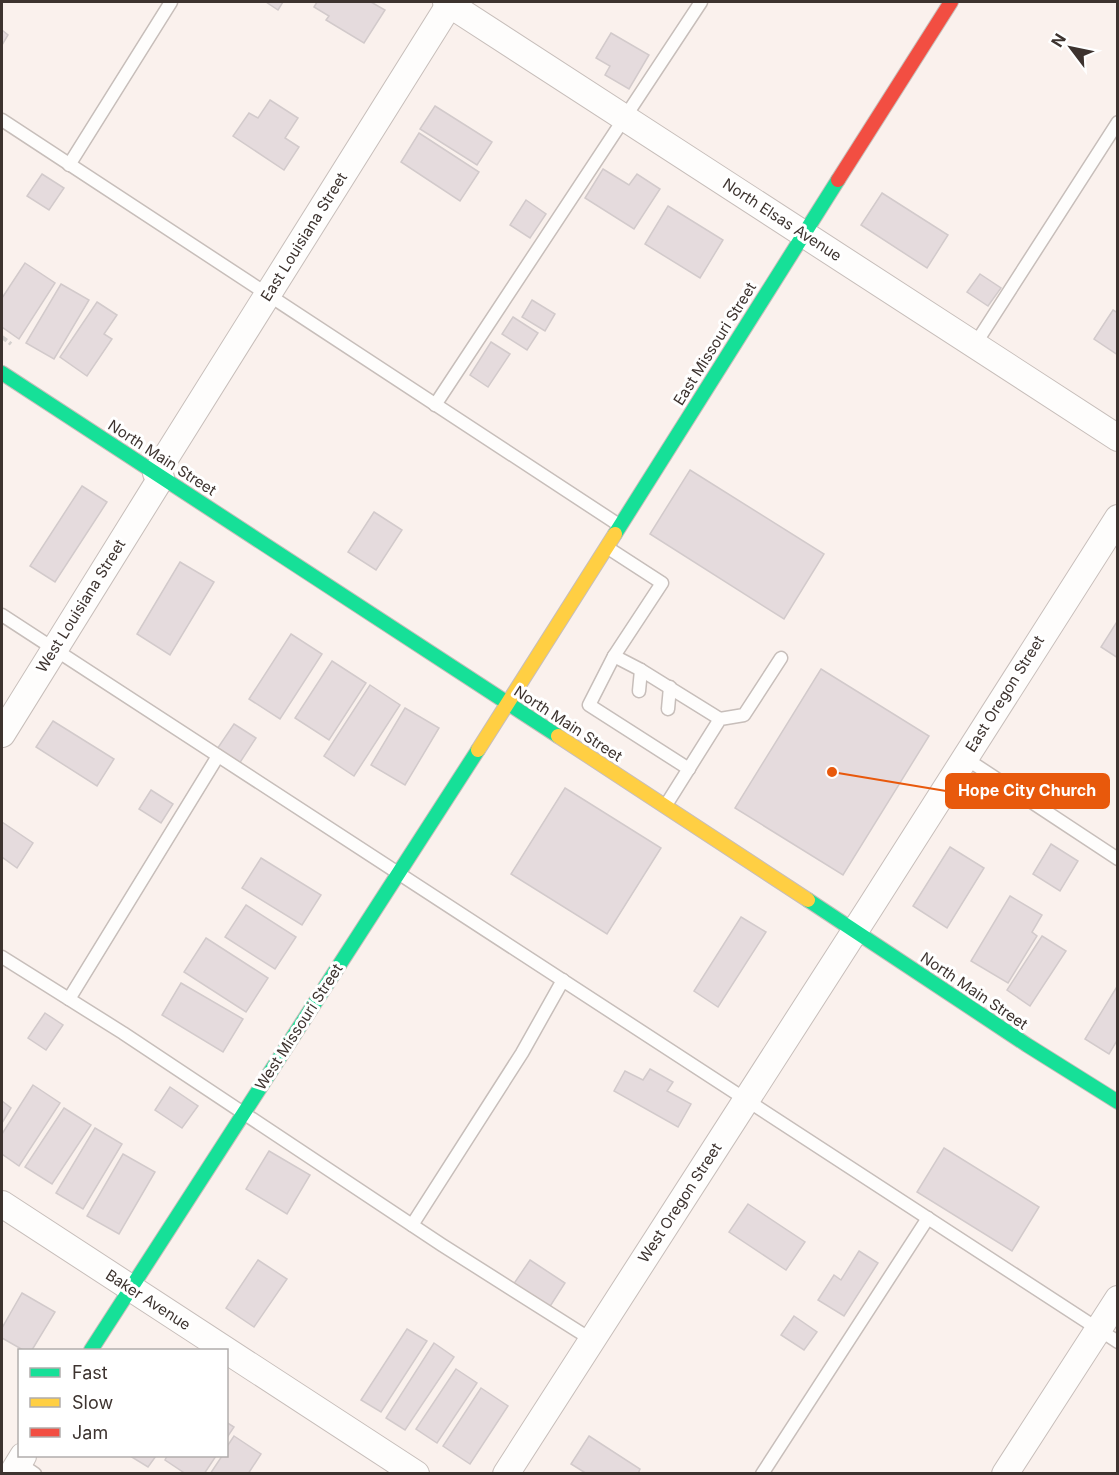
<svg xmlns="http://www.w3.org/2000/svg" width="1119" height="1475" viewBox="0 0 1119 1475" font-family="Inter,sans-serif">
<style>
.building{fill:#e5dbdd;stroke:#d2cacb;stroke-width:1.5}
.lines{fill:none;stroke-linecap:round;stroke-linejoin:round}
.lane-casing{stroke:#c7beba;stroke-width:15}
.street-casing{stroke:#c7beba;stroke-width:28}
.fast-casing{stroke:#c7beba;stroke-width:16}
.slow-casing{stroke:#c7beba;stroke-width:16}
.jam-casing{stroke:#c7beba;stroke-width:16}
.path{stroke:#d4d0ce;stroke-width:4;stroke-dasharray:6 3;stroke-linecap:butt}
.lane{stroke:#fefdfc;stroke-width:12}
.street{stroke:#fefdfc;stroke-width:26}
.fast{stroke:#16e098;stroke-width:14}
.slow{stroke:#ffcf43;stroke-width:14}
.jam{stroke:#f24e42;stroke-width:14}
.labels{text-anchor:middle;stroke-width:6;stroke-linejoin:round;paint-order:stroke}
.street-label{font-size:15px;fill:#3d332f;stroke:#fff}
.leader{fill:none;stroke:#e8590c;stroke-width:2}
.callout-dot{fill:#e8590c;stroke:#fff;stroke-width:2}
.callout{fill:#e8590c;stroke:#e8590c;stroke-width:2}
.callout-label{font-size:16px;text-anchor:middle;font-weight:bold;fill:#fff}
</style>
<rect width="100%" height="100%" fill="#faf1ed"/>
<g class="building">
<polygon points="266,2 283,2 278,10"/>
<polygon points="317,2 371,2 385,10 364,43 326,20 329,16 314,7"/>
<polygon points="2,30 8,35 2,45"/>
<polygon points="611,33 649,55 629,89 605,75 610,66 596,58"/>
<polygon points="270,100 298,118 285,138 299,147 284,170 233,136 249,113 258,118"/>
<polygon points="435,106 492,142 477,165 420,129"/>
<polygon points="419,133 479,172 460,201 401,162"/>
<polygon points="603,169 629,185 637,174 660,189 634,229 585,198"/>
<polygon points="42,174 64,188 49,210 27,196"/>
<polygon points="882,193 948,235 927,268 861,225"/>
<polygon points="526,200 546,214 530,238 510,225"/>
<polygon points="668,206 723,240 700,278 645,244"/>
<polygon points="25,263 55,283 19,339 2,327 2,298"/>
<polygon points="980,274 1001,288 988,306 967,292"/>
<polygon points="61,284 89,300 54,359 26,343"/>
<polygon points="532,300 555,314 545,331 522,317"/>
<polygon points="97,302 117,315 104,334 112,339 87,376 60,357"/>
<polygon points="1113,310 1118,313 1118,355 1094,339"/>
<polygon points="513,317 538,333 527,350 502,334"/>
<polygon points="491,342 510,354 488,387 470,375"/>
<polygon points="690,470 824,554 784,619 650,534"/>
<polygon points="82,486 107,502 55,582 30,566"/>
<polygon points="374,512 402,530 376,570 348,552"/>
<polygon points="180,562 214,582 170,655 137,634"/>
<polygon points="1118,620 1118,658 1101,647"/>
<polygon points="291,634 322,654 280,719 249,699"/>
<polygon points="332,661 366,683 329,740 295,718"/>
<polygon points="821,669 929,736 843,875 735,808"/>
<polygon points="370,685 400,705 354,776 324,756"/>
<polygon points="405,708 439,728 405,785 371,765"/>
<polygon points="53,721 114,759 97,786 36,747"/>
<polygon points="234,724 256,738 237,767 215,752"/>
<polygon points="565,788 661,848 607,934 511,874"/>
<polygon points="151,790 173,804 161,823 139,809"/>
<polygon points="2,822 33,843 17,868 2,857"/>
<polygon points="1051,844 1078,861 1060,891 1033,874"/>
<polygon points="950,847 984,868 947,928 913,906"/>
<polygon points="261,858 321,895 302,925 242,888"/>
<polygon points="1010,896 1042,915 1032,932 1037,936 1008,983 971,961"/>
<polygon points="246,905 296,937 275,969 225,937"/>
<polygon points="741,917 766,932 718,1007 694,991"/>
<polygon points="1042,936 1066,951 1030,1006 1007,990"/>
<polygon points="206,938 268,978 246,1012 184,972"/>
<polygon points="181,983 243,1019 223,1052 162,1015"/>
<polygon points="1118,985 1118,1039 1109,1054 1085,1039"/>
<polygon points="45,1013 63,1025 46,1050 28,1038"/>
<polygon points="650,1069 673,1082 667,1091 691,1104 678,1127 614,1091 625,1071 643,1080"/>
<polygon points="33,1085 60,1103 19,1166 2,1154 2,1134"/>
<polygon points="170,1087 198,1106 182,1128 155,1110"/>
<polygon points="2,1101 11,1108 2,1123"/>
<polygon points="64,1108 91,1125 52,1184 25,1167"/>
<polygon points="95,1128 122,1144 83,1209 56,1193"/>
<polygon points="944,1148 1039,1207 1012,1251 917,1192"/>
<polygon points="269,1151 310,1175 287,1214 246,1189"/>
<polygon points="123,1154 155,1172 119,1234 87,1216"/>
<polygon points="748,1204 805,1242 786,1270 729,1232"/>
<polygon points="859,1251 878,1263 844,1316 818,1300 834,1275 841,1280"/>
<polygon points="258,1260 287,1279 254,1327 226,1308"/>
<polygon points="530,1260 565,1283 549,1308 513,1285"/>
<polygon points="22,1293 55,1312 32,1350 23,1350 2,1338 2,1328"/>
<polygon points="794,1316 817,1332 804,1350 781,1335"/>
<polygon points="407,1329 427,1341 381,1412 361,1400"/>
<polygon points="434,1343 454,1357 405,1430 386,1418"/>
<polygon points="456,1369 477,1383 437,1443 416,1429"/>
<polygon points="481,1388 508,1406 470,1464 443,1446"/>
<polygon points="226,1422 234,1427 226,1439"/>
<polygon points="234,1436 261,1454 248,1474 210,1474 222,1456 226,1456 226,1448"/>
<polygon points="589,1436 640,1469 638,1474 587,1474 571,1464"/>
<polygon points="130,1456 156,1456 148,1467"/>
<polygon points="167,1456 216,1456 204,1474 186,1474 165,1460"/>
</g>
<g class="lines">
<g class="lane-casing">
<g id="lane">
<polyline points="2,120 619,525"/>
<polyline points="69,165 171,2"/>
<polyline points="974,346 1118,122"/>
<polyline points="435,405 701,2"/>
<polyline points="608,548 662,583 614,656 589,705 689,769"/>
<polyline points="2,615 1118,1342"/>
<polyline points="614,656 641,670 720,719"/>
<polyline points="639,691 641,670"/>
<polyline points="668,709 670,687"/>
<polyline points="965,758 1118,859"/>
<polyline points="666,805 720,719 744,715 781,658"/>
<polyline points="2,957 123,1033 442,1245 592,1340"/>
<polyline points="69,999 218,756"/>
<polyline points="412,1225 522,1053 563,980"/>
<polyline points="19,1463 35,1474"/>
<polyline points="762,1474 928,1218"/>
</g>
</g>
<g class="street-casing">
<g id="street">
<polyline points="446,2 1118,438"/>
<polyline points="156,473 451,2"/>
<polyline points="2,734 161,478"/>
<polyline points="2,1204 416,1474"/>
<polyline points="12,1474 23,1456"/>
<polyline points="506,1474 871,906 1118,518"/>
<polyline points="1005,1474 1118,1299"/>
</g>
</g>
<g class="fast-casing">
<g id="fast">
<polyline points="2,373 558,736"/>
<polyline points="615,534 838,180"/>
<polyline points="808,900 1027,1045 1118,1102"/>
<polyline points="91,1350 478,750"/>
</g>
</g>
<g class="slow-casing">
<g id="slow">
<polyline points="558,736 808,900"/>
<polyline points="478,750 615,534"/>
</g>
</g>
<g class="jam-casing">
<polyline id="jam" points="838,180 951,2"/>
</g>
<polyline class="path" points="2,337 11,344"/>
<use href="#lane" class="lane"/>
<use href="#street" class="street"/>
<use href="#fast" class="fast"/>
<use href="#slow" class="slow"/>
<use href="#jam" class="jam"/>
</g>
<g class="labels">
<g class="street-label">
<text transform="translate(782 220) rotate(33)" y="5">North Elsas Avenue</text>
<text transform="translate(304 237) rotate(-58)" y="5">East Louisiana Street</text>
<text transform="translate(715 344) rotate(-58)" y="5">East Missouri Street</text>
<text transform="translate(162 458) rotate(33)" y="5">North Main Street</text>
<text transform="translate(81 606) rotate(-58)" y="5">West Louisiana Street</text>
<text transform="translate(1005 694) rotate(-58)" y="5">East Oregon Street</text>
<text transform="translate(568 724) rotate(33)" y="5">North Main Street</text>
<text transform="translate(974 991) rotate(34)" y="5">North Main Street</text>
<text transform="translate(299 1027) rotate(-57)" y="5">West Missouri Street</text>
<text transform="translate(680 1203) rotate(-57)" y="5">West Oregon Street</text>
<text transform="translate(148 1300) rotate(33)" y="5">Baker Avenue</text>
</g>
</g>
<path class="leader" d="M832 772L946 791"/>
<circle class="callout-dot" cx="832" cy="772" r="6"/>
<rect class="callout" x="946" y="774" width="163" height="34" rx="6"/>
<g class="callout-label">
<text x="1027" y="796">Hope City Church</text>
</g>
<rect width="1119" height="1475" fill="none" stroke="#3d332f" stroke-width="6"/>
<rect x="18" y="1349" width="210" height="108" fill="#ffffff" stroke="#b1adac" stroke-width="1.5"/>
<rect x="30" y="1368" width="30" height="9" fill="#16e098" stroke="#b1adac" stroke-width="1.5"/>
<text x="72" y="1379" font-size="18" fill="#3d332f">Fast</text>
<rect x="30" y="1398" width="30" height="9" fill="#ffcf43" stroke="#b1adac" stroke-width="1.5"/>
<text x="72" y="1409" font-size="18" fill="#3d332f">Slow</text>
<rect x="30" y="1428" width="30" height="9" fill="#f24e42" stroke="#b1adac" stroke-width="1.5"/>
<text x="72" y="1439" font-size="18" fill="#3d332f">Jam</text>
<g transform="translate(1071 48) rotate(302)" stroke="#ffffff" stroke-width="4.5" paint-order="stroke">
<path d="M0-4.5L10 22L0 15L-10 22Z" fill="#3d332f"/>
<text y="-9" font-size="16" font-weight="bold" text-anchor="middle" fill="#3d332f">N</text>
</g>
</svg>
